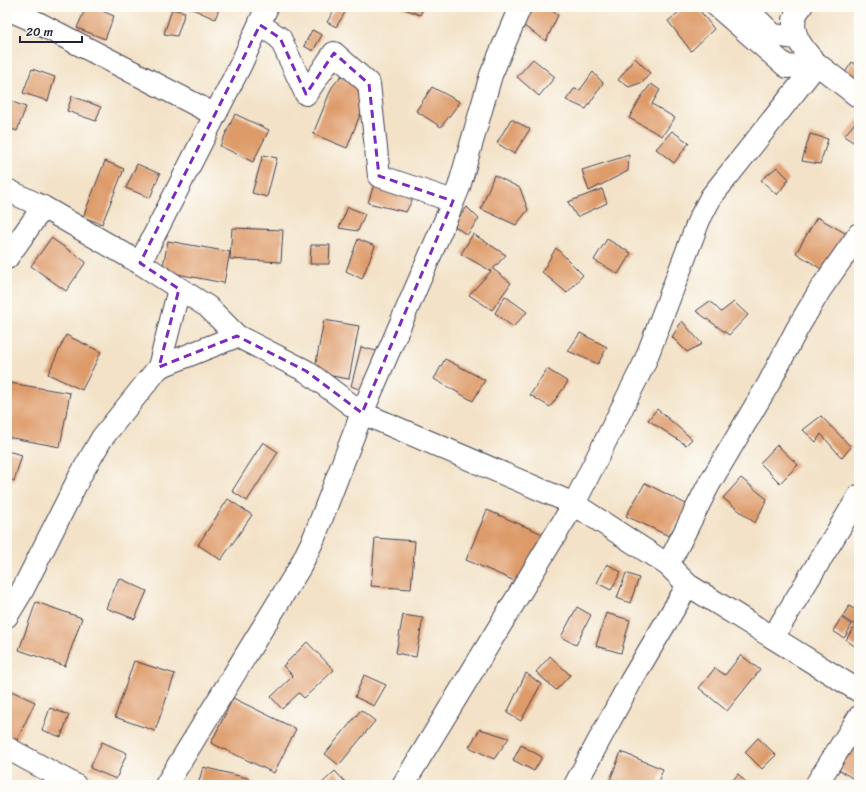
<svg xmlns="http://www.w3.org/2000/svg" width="866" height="792" viewBox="0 0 866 792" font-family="Sriracha,sans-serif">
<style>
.building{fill:#de9b6b}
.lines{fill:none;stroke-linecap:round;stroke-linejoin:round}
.minor-casing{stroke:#413f50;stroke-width:24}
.minor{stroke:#fff;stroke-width:22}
.marked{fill:none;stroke:#7b2cbf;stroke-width:3;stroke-dasharray:8 5;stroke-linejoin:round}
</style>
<rect width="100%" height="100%" fill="#fdfcf7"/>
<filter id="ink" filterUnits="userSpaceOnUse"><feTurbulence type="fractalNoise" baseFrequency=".025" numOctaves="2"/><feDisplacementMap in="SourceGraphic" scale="8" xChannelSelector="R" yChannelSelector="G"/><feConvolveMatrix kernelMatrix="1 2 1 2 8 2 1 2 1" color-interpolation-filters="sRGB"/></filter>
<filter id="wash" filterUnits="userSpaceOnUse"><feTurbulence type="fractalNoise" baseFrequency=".012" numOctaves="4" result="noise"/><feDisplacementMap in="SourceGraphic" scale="16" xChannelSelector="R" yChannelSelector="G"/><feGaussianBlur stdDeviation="0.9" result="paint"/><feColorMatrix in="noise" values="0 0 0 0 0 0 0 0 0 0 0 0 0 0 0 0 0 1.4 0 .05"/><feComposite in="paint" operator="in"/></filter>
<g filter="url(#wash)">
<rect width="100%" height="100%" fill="#f3e2c7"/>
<g id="blocks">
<g class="building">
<polygon points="86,7 93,7 114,16 105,39 77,28"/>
<polygon points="188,7 220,7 215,19"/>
<polygon points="336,7 346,11 336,27 327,22"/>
<polygon points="400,7 424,7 420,15"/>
<polygon points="531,7 547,7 558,15 546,41 521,24"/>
<polygon points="685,7 697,7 714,29 691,51 668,21"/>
<polygon points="172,9 185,12 177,36 164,34"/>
<polygon points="312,30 322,35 313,51 304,46"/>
<polygon points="635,58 650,73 643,82 629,87 618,80"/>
<polygon points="533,59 555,77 539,96 517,77"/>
<polygon points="852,62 859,67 859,87 843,76"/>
<polygon points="32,69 55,77 48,101 23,93"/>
<polygon points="593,72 603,83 586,109 566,100 574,89 580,90"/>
<polygon points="341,76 363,88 362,110 347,148 313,134 332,87"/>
<polygon points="651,84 660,90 652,104 675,118 662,136 629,118 641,97"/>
<polygon points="432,87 460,102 441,127 416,111"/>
<polygon points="72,96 101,107 96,121 67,111"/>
<polygon points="7,100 26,107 17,131 7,127"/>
<polygon points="235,114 269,130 253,162 220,146"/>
<polygon points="859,118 859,146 844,136"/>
<polygon points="511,119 530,129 514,154 497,143"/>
<polygon points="672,131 689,143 674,163 656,149"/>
<polygon points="810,134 828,139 820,164 802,161"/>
<polygon points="263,155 277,158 267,197 252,193"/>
<polygon points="629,155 628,171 589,191 582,170"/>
<polygon points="105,161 124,169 102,224 83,217"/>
<polygon points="137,164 160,174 150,198 126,188"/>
<polygon points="777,167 789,179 777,195 761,180"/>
<polygon points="494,175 520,188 528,210 516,225 481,209"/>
<polygon points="376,178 414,196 406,212 368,203"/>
<polygon points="602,189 607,203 577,217 568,202"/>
<polygon points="348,207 365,214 358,231 339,228"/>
<polygon points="467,207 479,219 467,235 453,225"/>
<polygon points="817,217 852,237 826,272 796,253"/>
<polygon points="232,228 283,230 281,262 230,259"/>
<polygon points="473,234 506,255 493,269 511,283 492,310 469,295 491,271 461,254"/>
<polygon points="51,238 86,262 66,291 31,266"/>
<polygon points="358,239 375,246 362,279 346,271"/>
<polygon points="607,239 631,253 618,274 594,260"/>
<polygon points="168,241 230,252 224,283 162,271"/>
<polygon points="311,245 330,245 329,264 310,264"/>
<polygon points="556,248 583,275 567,293 542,272"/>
<polygon points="505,296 527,312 513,327 495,313"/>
<polygon points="710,301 721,312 734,302 748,315 729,335 696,311"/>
<polygon points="324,320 359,326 349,379 314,373"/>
<polygon points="682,321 702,344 687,352 672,337"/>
<polygon points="580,333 607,347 598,364 568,351"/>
<polygon points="66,335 101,352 82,390 48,374"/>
<polygon points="361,347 380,352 366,392 351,386"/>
<polygon points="445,359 485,380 473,401 434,379"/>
<polygon points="547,369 568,382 550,407 530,395"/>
<polygon points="10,383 70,393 60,447 7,437 7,397"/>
<polygon points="657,409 692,439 686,445 648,420"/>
<polygon points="821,416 851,447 842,458 821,434 816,442 803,430"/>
<polygon points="263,442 278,452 247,501 232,491"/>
<polygon points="777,445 798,465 780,483 760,463"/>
<polygon points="7,451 22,455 14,481 7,479"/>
<polygon points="741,478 767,499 755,523 723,498"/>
<polygon points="645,483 688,505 669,536 626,516"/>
<polygon points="228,499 252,515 221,560 198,545"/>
<polygon points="487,510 545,535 524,585 466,560"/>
<polygon points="375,538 415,541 411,589 371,586"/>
<polygon points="607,564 621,572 611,590 597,583"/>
<polygon points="626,573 639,578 630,603 617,598"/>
<polygon points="119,578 147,591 135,619 106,608"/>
<polygon points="36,602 82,618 65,666 19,650"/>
<polygon points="849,606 859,612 859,642 856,647 846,640 855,625 842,617"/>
<polygon points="577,607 591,615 576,645 561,637"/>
<polygon points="606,613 630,620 621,653 596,646"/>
<polygon points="403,615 423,618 416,657 396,653"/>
<polygon points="841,618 852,625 844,638 833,631"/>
<polygon points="307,642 334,670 304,698 299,693 282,709 271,697 293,676 283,666"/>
<polygon points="741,655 760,670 727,711 699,688 715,668 725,675"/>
<polygon points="550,656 570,675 556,690 536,672"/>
<polygon points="134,661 175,674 155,731 115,717"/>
<polygon points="526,673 541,684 521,721 507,713"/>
<polygon points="364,675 386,685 374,706 355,697"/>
<polygon points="7,689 35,702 17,740 7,735"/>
<polygon points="233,698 296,729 274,773 211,743"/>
<polygon points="50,708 69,715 61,737 42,730"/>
<polygon points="361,710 375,721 339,765 325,754"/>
<polygon points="480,729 509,738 494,759 469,747"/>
<polygon points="758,738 776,755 762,769 745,752"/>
<polygon points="102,742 127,753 116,779 90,768"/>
<polygon points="849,744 859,750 859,782 834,767"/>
<polygon points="521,745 542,757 534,771 513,760"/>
<polygon points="621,752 663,769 657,785 608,785"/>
<polygon points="203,767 251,779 249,785 198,785"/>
<polygon points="335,771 348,785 320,785"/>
<polygon points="738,774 749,785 729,785"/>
</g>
</g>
</g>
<g filter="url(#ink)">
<use href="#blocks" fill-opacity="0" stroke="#413f50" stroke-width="1"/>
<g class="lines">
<g class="minor-casing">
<g id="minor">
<polyline points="718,7 787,67 817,64 859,97"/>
<polyline points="745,7 773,35 797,38"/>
<polyline points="7,9 30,19 214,114"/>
<polyline points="260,25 280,38 306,94 334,53 369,84 379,176 453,201"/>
<polyline points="7,190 43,207 140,263 208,307 237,336 306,371 362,413 574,504 668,565 688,585 859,691"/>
<polyline points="7,258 43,207"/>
<polyline points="140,263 241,64 267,7"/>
<polyline points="159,367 237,336"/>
<polyline points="668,565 708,486 769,383 797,329 820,290 859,234"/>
<polyline points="7,616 21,593 80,476 102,438 159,367 179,289"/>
<polyline points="773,637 859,496"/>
<polyline points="7,748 75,785"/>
<polyline points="166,785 300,567 314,538 362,413 448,214 459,187 491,75 520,7"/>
<path d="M403,785l171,-281 70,-140 55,-144 12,-23 106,-133c-13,-13 -34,-38 -16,-57"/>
<polyline points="575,785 631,681 688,585"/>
<polyline points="816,785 859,717"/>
</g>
</g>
<use href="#minor" class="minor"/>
</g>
</g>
<path class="marked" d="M260,25l20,13 26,56 28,-41 35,31 10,92 74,25 -91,212 -56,-42 -69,-35 -78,31 20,-78 -39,-26z"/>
<rect width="866" height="792" fill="none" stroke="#fdfcf7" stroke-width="24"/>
<path d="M20 36v6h62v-6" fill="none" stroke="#22223b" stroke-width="2"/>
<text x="26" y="36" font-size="12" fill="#22223b" stroke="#fdfcf7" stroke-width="3" paint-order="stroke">20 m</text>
</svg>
